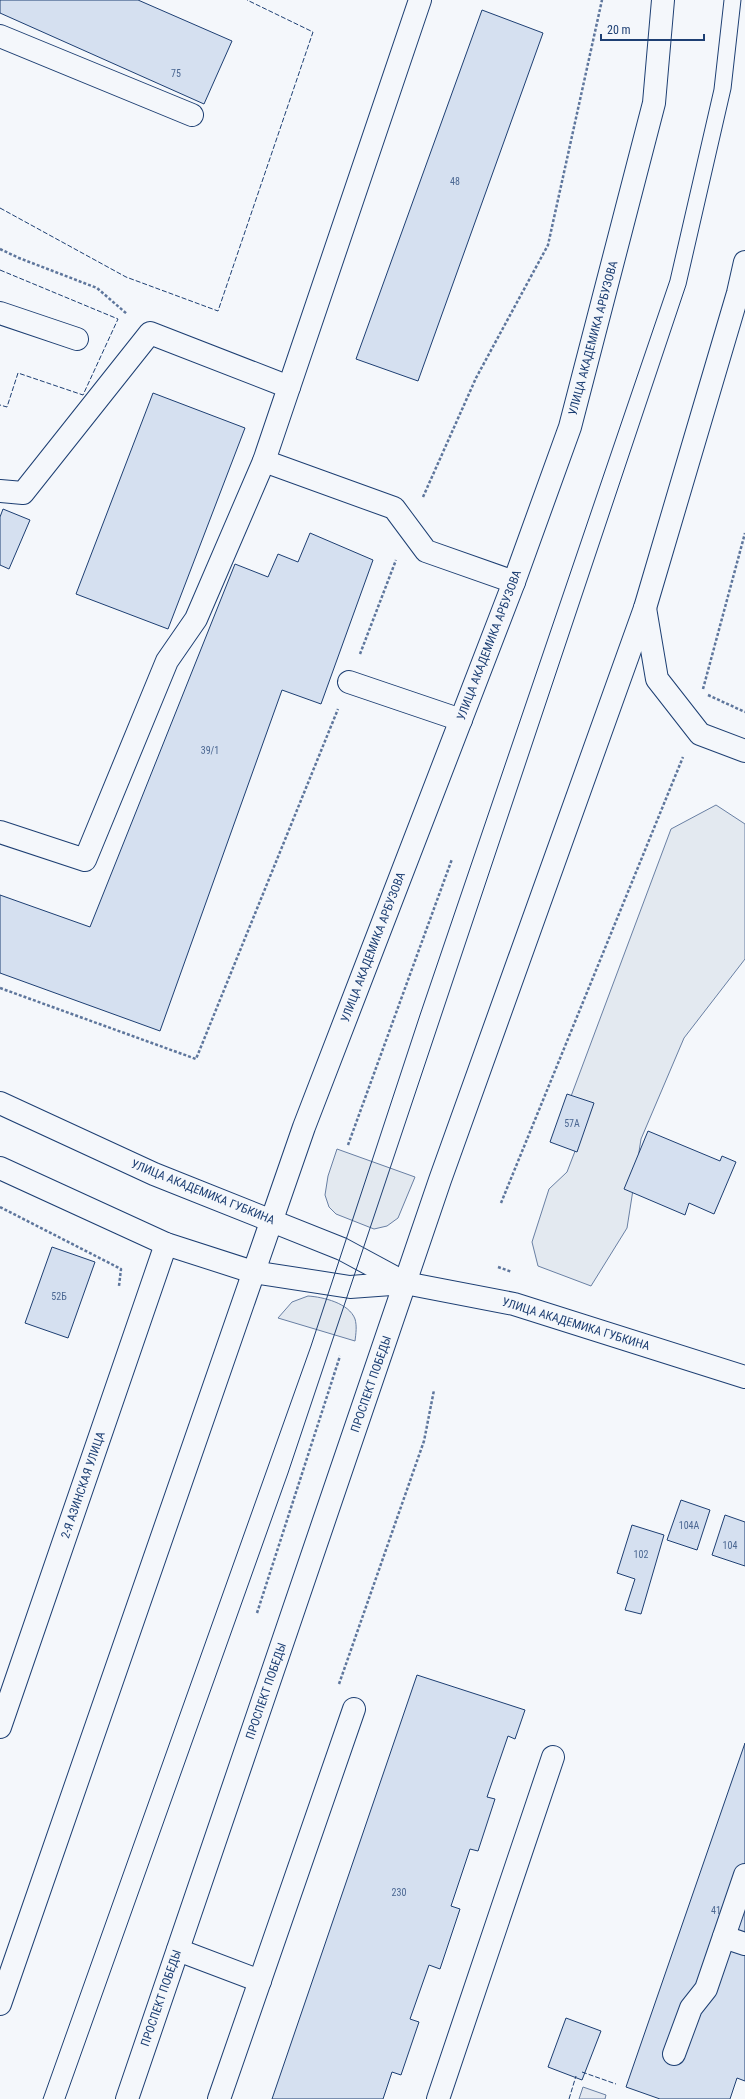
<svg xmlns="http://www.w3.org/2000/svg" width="745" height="2099" viewBox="0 0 745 2099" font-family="'Roboto Condensed',sans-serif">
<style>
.green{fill:#e3e9f0;stroke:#687fa3}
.parking{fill:#e3e8f0;stroke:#687fa3}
.building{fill:#d5e0f0;stroke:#1d3f73}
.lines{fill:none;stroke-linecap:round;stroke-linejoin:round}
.minor-casing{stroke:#1d3f73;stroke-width:24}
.major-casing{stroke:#1d3f73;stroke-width:24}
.path{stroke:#5e769c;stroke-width:2.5;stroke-dasharray:3 2;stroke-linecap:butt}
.minor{stroke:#f4f7fb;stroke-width:22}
.major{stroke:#f4f7fb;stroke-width:22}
.tram{stroke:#1d3f73;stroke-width:1}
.fence{stroke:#1d3f73;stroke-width:1;stroke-dasharray:5 2;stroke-linecap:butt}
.labels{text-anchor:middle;stroke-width:3;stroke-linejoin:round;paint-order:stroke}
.number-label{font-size:10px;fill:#4b6792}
.street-label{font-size:12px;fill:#1d3f73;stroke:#f4f7fb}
</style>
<rect width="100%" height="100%" fill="#f4f7fb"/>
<g class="green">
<polygon points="716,805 745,824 745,959 684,1038 641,1139 627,1228 591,1286 538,1266 532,1242 549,1189 567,1172 592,1107 570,1099 671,829"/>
<polygon points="337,1149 415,1177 398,1218 387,1226 374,1229 336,1214 329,1207 325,1195 328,1176"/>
<path d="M308,1296c15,1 41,7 47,23 2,7 1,14 0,22l-77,-23 14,-16z"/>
</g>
<polygon class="parking" points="583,2087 606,2095 605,2099 579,2099"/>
<g class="building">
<polygon points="0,0 138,0 232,41 204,104 0,13"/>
<polygon points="482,10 543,33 418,381 356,359"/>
<polygon points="153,393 245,428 168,629 76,594"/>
<polygon points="3,509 30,520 9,569 0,565 0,517"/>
<polygon points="310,533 373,560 321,704 282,690 160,1031 0,973 0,895 90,927 235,564 268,577 278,554 298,562"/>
<polygon points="567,1094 594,1103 577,1152 550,1142"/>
<polygon points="648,1131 720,1161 722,1156 736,1162 714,1214 689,1203 685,1215 624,1189"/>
<polygon points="52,1247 95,1262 68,1338 25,1323"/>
<polygon points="681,1500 710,1510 697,1550 667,1540"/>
<polygon points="725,1515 745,1522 745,1566 712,1555"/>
<polygon points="632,1525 664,1535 641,1614 625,1610 635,1579 617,1573"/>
<polygon points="417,1675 525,1710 515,1739 508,1736 487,1797 495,1799 478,1851 470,1849 451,1906 460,1909 440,1969 429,1965 410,2019 419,2022 401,2075 392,2072 383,2099 272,2099"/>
<polygon points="745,1743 745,2081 737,2078 730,2099 660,2099 626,2087"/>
<polygon points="566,2018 601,2031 582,2080 548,2067"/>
</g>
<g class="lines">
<g class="minor-casing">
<g id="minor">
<polyline points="0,36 192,115"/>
<polyline points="0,313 77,339"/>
<polyline points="264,461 394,508 426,551 514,582"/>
<polyline points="0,491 23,493 150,333 289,387"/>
<polyline points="645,608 657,679 700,734 745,751"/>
<polyline points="349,682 461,720"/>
<polyline points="0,832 85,860 167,661 196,619 264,461 420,0"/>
<polyline points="0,1103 154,1174 342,1249 405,1283"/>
<polyline points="0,1168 166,1244 253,1272 350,1287 405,1283 514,1304 745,1377"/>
<polyline points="0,1727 166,1244"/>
<polyline points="724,1937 745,1944"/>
<polyline points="178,1950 260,1981"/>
<polyline points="674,2054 691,2008 706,1989 745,1875"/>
<polyline points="219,2099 354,1709"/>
<polyline points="438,2099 553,1757"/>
</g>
</g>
<g class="major-casing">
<g id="major">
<polyline points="0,2004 304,1127 514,582 570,427 654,103 663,0"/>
<polyline points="127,2099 440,1180 645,608 738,293 745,262"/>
</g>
</g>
<g class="path">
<polyline points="0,249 19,258 97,288 127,314"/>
<polyline points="423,497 476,378 548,245 602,0"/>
<polyline points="360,654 396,560"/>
<polyline points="703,689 745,533"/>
<polyline points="708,695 745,712"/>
<polyline points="0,988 196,1059 338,709"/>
<polyline points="348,1145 452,859"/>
<polyline points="501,1203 683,757"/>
<polyline points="0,1207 121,1269 119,1286"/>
<polyline points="498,1267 512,1272"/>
<polyline points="257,1613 340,1356"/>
<polyline points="339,1684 424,1441 434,1390"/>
</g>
<use href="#minor" class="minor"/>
<use href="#major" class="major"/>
<g class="tram">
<polyline points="43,2099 311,1346 420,1015 670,280 714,89 724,0"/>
<polyline points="65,2099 288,1473 686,285 731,89 741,0"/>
</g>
<g class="fence">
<polyline points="0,208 126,277 218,311 313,32 247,0"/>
<polyline points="0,270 118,319 83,395 18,373 7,407 0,405"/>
<polyline points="582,2072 616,2084"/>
<polyline points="569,2099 576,2076"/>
</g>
</g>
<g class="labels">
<g class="number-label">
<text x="176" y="77">75</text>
<text x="455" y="185">48</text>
<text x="210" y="754">39/1</text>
<text x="572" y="1127">57А</text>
<text x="59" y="1300">52Б</text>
<text x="689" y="1529">104А</text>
<text x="730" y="1549">104</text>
<text x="641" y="1558">102</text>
<text x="399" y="1896">230</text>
<text x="716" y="1914">41</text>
</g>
<g class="street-label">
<text transform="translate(593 338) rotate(-75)" y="4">УЛИЦА АКАДЕМИКА АРБУЗОВА</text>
<text transform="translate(489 645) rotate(-69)" y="4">УЛИЦА АКАДЕМИКА АРБУЗОВА</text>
<text transform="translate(373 947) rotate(-69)" y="4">УЛИЦА АКАДЕМИКА АРБУЗОВА</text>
<text transform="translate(203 1192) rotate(22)" y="4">УЛИЦА АКАДЕМИКА ГУБКИНА</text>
<text transform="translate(576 1324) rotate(17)" y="4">УЛИЦА АКАДЕМИКА ГУБКИНА</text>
<text transform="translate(371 1384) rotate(-71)" y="4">ПРОСПЕКТ ПОБЕДЫ</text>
<text transform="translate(83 1485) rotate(-71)" y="4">2-Я АЗИНСКАЯ УЛИЦА</text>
<text transform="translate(266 1691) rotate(-71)" y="4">ПРОСПЕКТ ПОБЕДЫ</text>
<text transform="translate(161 1998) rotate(-71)" y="4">ПРОСПЕКТ ПОБЕДЫ</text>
</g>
</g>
<path d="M601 34v6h103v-6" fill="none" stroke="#1d3f73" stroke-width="2"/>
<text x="607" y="34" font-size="12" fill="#1d3f73" stroke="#f4f7fb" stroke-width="3" paint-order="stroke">20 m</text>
</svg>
